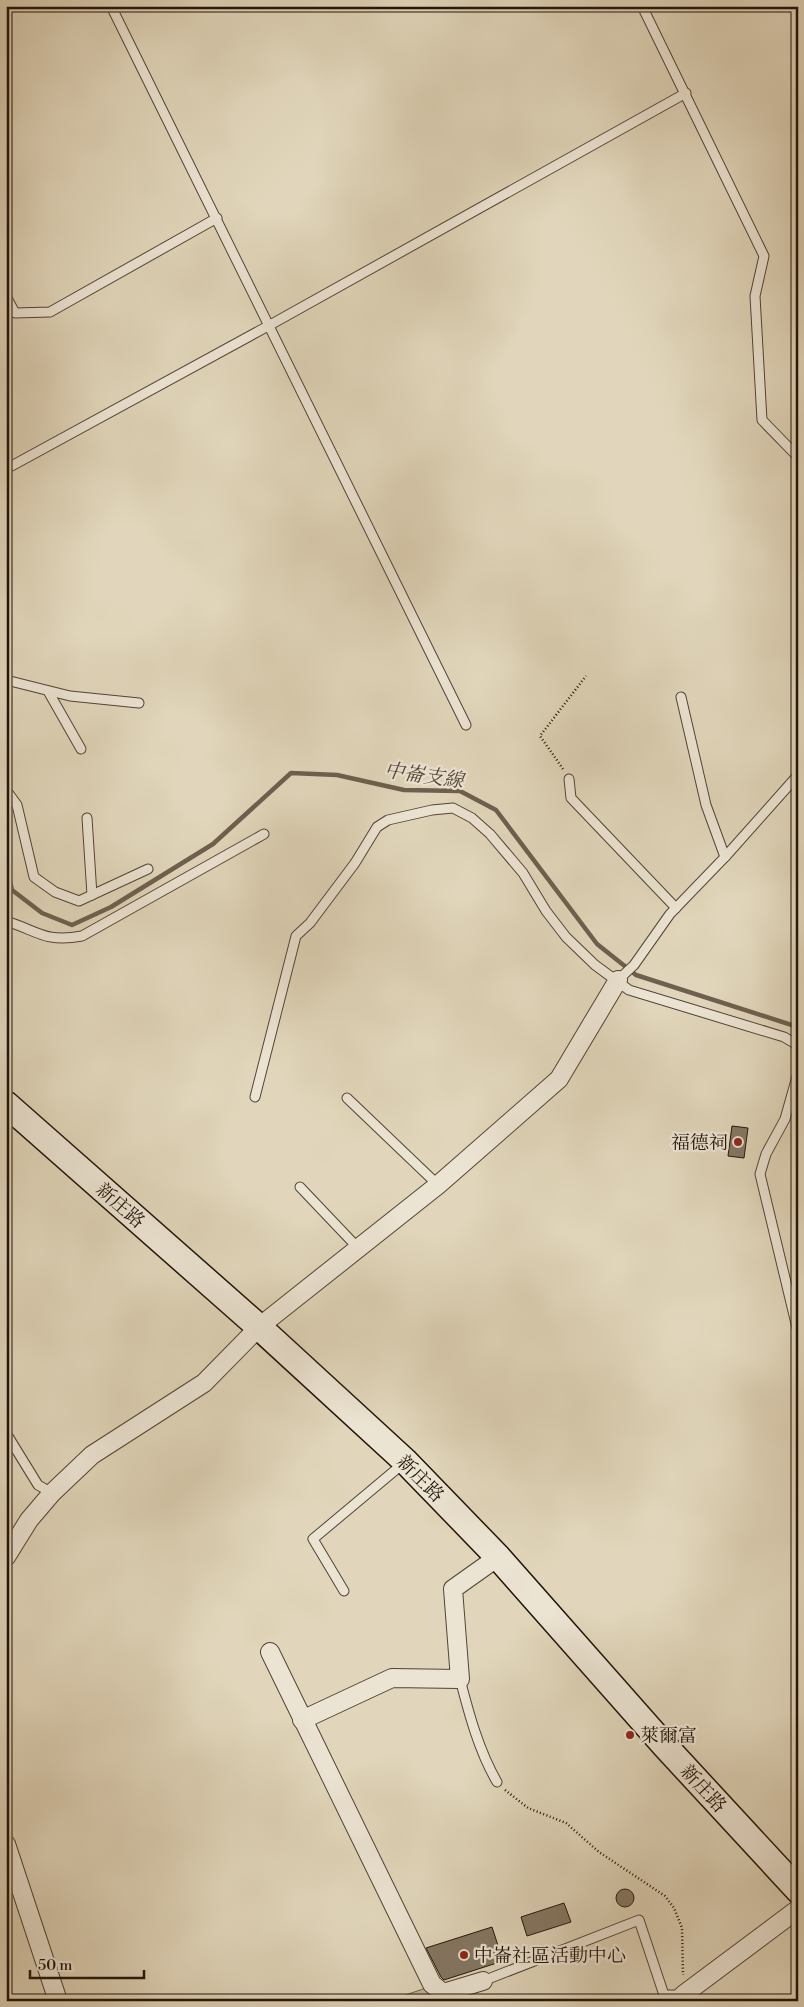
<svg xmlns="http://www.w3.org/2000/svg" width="804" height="2007" viewBox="0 0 804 2007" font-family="'Libre Bodoni','Noto Serif TC',serif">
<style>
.green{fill:#c0b59d;stroke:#706452}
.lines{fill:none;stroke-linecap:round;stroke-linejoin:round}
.stream{stroke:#6d604f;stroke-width:4.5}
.building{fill:#857865;stroke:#211308}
.lane-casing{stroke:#514435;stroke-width:11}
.street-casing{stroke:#514435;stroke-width:20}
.secondary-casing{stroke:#211308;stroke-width:28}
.path{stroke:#211308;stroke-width:2.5;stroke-dasharray:1 2.5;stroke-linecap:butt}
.lane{stroke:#ece4d3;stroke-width:9}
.street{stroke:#ece4d3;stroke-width:18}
.secondary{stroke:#ece4d3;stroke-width:25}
.poi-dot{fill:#8f2418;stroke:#ece4d3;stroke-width:2}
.labels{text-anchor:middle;stroke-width:4.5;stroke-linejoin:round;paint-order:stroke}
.poi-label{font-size:19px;fill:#211308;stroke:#ece4d3;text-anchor:start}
.street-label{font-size:19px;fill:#211308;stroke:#ece4d3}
.water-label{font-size:20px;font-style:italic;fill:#544737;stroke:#ece4d3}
</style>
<rect width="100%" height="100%" fill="#e1d6bb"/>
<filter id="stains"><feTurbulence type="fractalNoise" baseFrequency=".004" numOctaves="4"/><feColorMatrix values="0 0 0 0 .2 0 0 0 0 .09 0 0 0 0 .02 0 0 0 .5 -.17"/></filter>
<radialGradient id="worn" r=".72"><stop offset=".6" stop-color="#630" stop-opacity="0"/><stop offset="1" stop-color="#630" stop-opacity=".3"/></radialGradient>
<polygon class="green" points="426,1988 435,2001 388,2001"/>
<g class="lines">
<polyline class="stream" points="6,864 12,890 42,913 72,925 111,907 213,844 291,773 337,775 404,790 460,791 496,810 597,944 636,975 798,1027"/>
</g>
<g class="building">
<polygon points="732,1126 748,1128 744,1158 728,1156"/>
<circle cx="625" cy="1898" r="9"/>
<polygon points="564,1903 571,1922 527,1936 521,1917"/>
<polygon points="492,1927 503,1961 444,1980 441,1977 426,1948"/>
</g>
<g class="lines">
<g class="lane-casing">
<g id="lane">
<polyline points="111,6 466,725"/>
<polyline points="642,6 764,256 755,296 762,420 798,457"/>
<polyline points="6,296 15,313 50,312 217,218"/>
<polyline points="6,469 270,325 686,93"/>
<polyline points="6,680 70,696 139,703"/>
<polyline points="48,691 81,749"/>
<polyline points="681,697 706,805 725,857"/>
<polyline points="569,779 571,798 676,908"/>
<polyline points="6,790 17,805 34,877 55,892 79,901 148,869"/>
<polyline points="87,818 92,895"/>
<path d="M6,921c32,10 39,22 76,15l182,-102"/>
<polyline points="618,980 634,965 670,914 725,857 798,775"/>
<polyline points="798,1073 785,1119 766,1154 760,1174 798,1332"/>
<polyline points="255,1097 296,936 310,923 355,863 377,827 388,820 432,810 453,808 472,818 490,834 523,873 546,911 566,937 595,965 629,990 784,1037 796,1044 798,1047"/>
<polyline points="347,1098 438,1185"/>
<polyline points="300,1187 358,1248"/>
<polyline points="6,1433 38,1485 52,1493"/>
<polyline points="344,1591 313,1539 405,1462"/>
<path d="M460,1679c9,35 19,72 37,103"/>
<polyline points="483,1981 639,1920 664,1995 683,1995"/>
</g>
</g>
<g class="street-casing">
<g id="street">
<polyline points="6,1557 29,1520 52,1493 92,1455 204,1383 259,1327 438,1185 559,1079 618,980"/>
<polyline points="270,1652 432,1984 443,1993 483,1981"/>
<polyline points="302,1720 392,1678 460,1679 453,1589 498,1557"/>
<polyline points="6,1844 58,2001"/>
<polyline points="683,2001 683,1995 798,1909"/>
</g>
</g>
<g class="secondary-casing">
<polyline id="secondary" points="6,1104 259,1327 405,1461 498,1557 665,1746 798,1890"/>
</g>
<g class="path">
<polyline points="563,769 540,736 586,676"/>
<polyline points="505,1790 528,1808 566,1823 599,1852 665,1896 674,1908 682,1928 683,1975"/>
</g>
<use href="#lane" class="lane"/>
<use href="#street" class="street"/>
<use href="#secondary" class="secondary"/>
</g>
<g class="poi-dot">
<circle cx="738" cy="1142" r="5"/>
<circle cx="630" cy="1735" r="5"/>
<circle cx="464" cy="1955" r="5"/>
</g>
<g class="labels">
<g class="poi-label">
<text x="728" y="1149" text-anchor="end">福德祠</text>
<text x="640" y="1742">萊爾富</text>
<text x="474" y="1962">中崙社區活動中心</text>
</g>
<g class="street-label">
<text transform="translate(121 1205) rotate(41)" y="7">新庄路</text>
<text transform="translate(421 1478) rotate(45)" y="7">新庄路</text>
<text transform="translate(704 1788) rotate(47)" y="7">新庄路</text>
</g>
<g class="water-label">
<text transform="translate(424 775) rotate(8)" y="7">中崙支線</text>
</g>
</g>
<rect width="804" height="2007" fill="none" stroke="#e1d6bb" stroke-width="25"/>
<rect x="8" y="8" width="789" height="1992" fill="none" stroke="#211308" stroke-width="2.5"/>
<rect x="12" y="12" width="779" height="1982" fill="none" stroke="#211308"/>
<path d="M30 1970v8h114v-8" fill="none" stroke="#211308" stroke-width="2.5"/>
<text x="38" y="1970" font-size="15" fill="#211308" stroke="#ece4d3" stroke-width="4" paint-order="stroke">50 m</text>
<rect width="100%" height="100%" filter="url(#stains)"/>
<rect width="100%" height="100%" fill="url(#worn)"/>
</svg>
